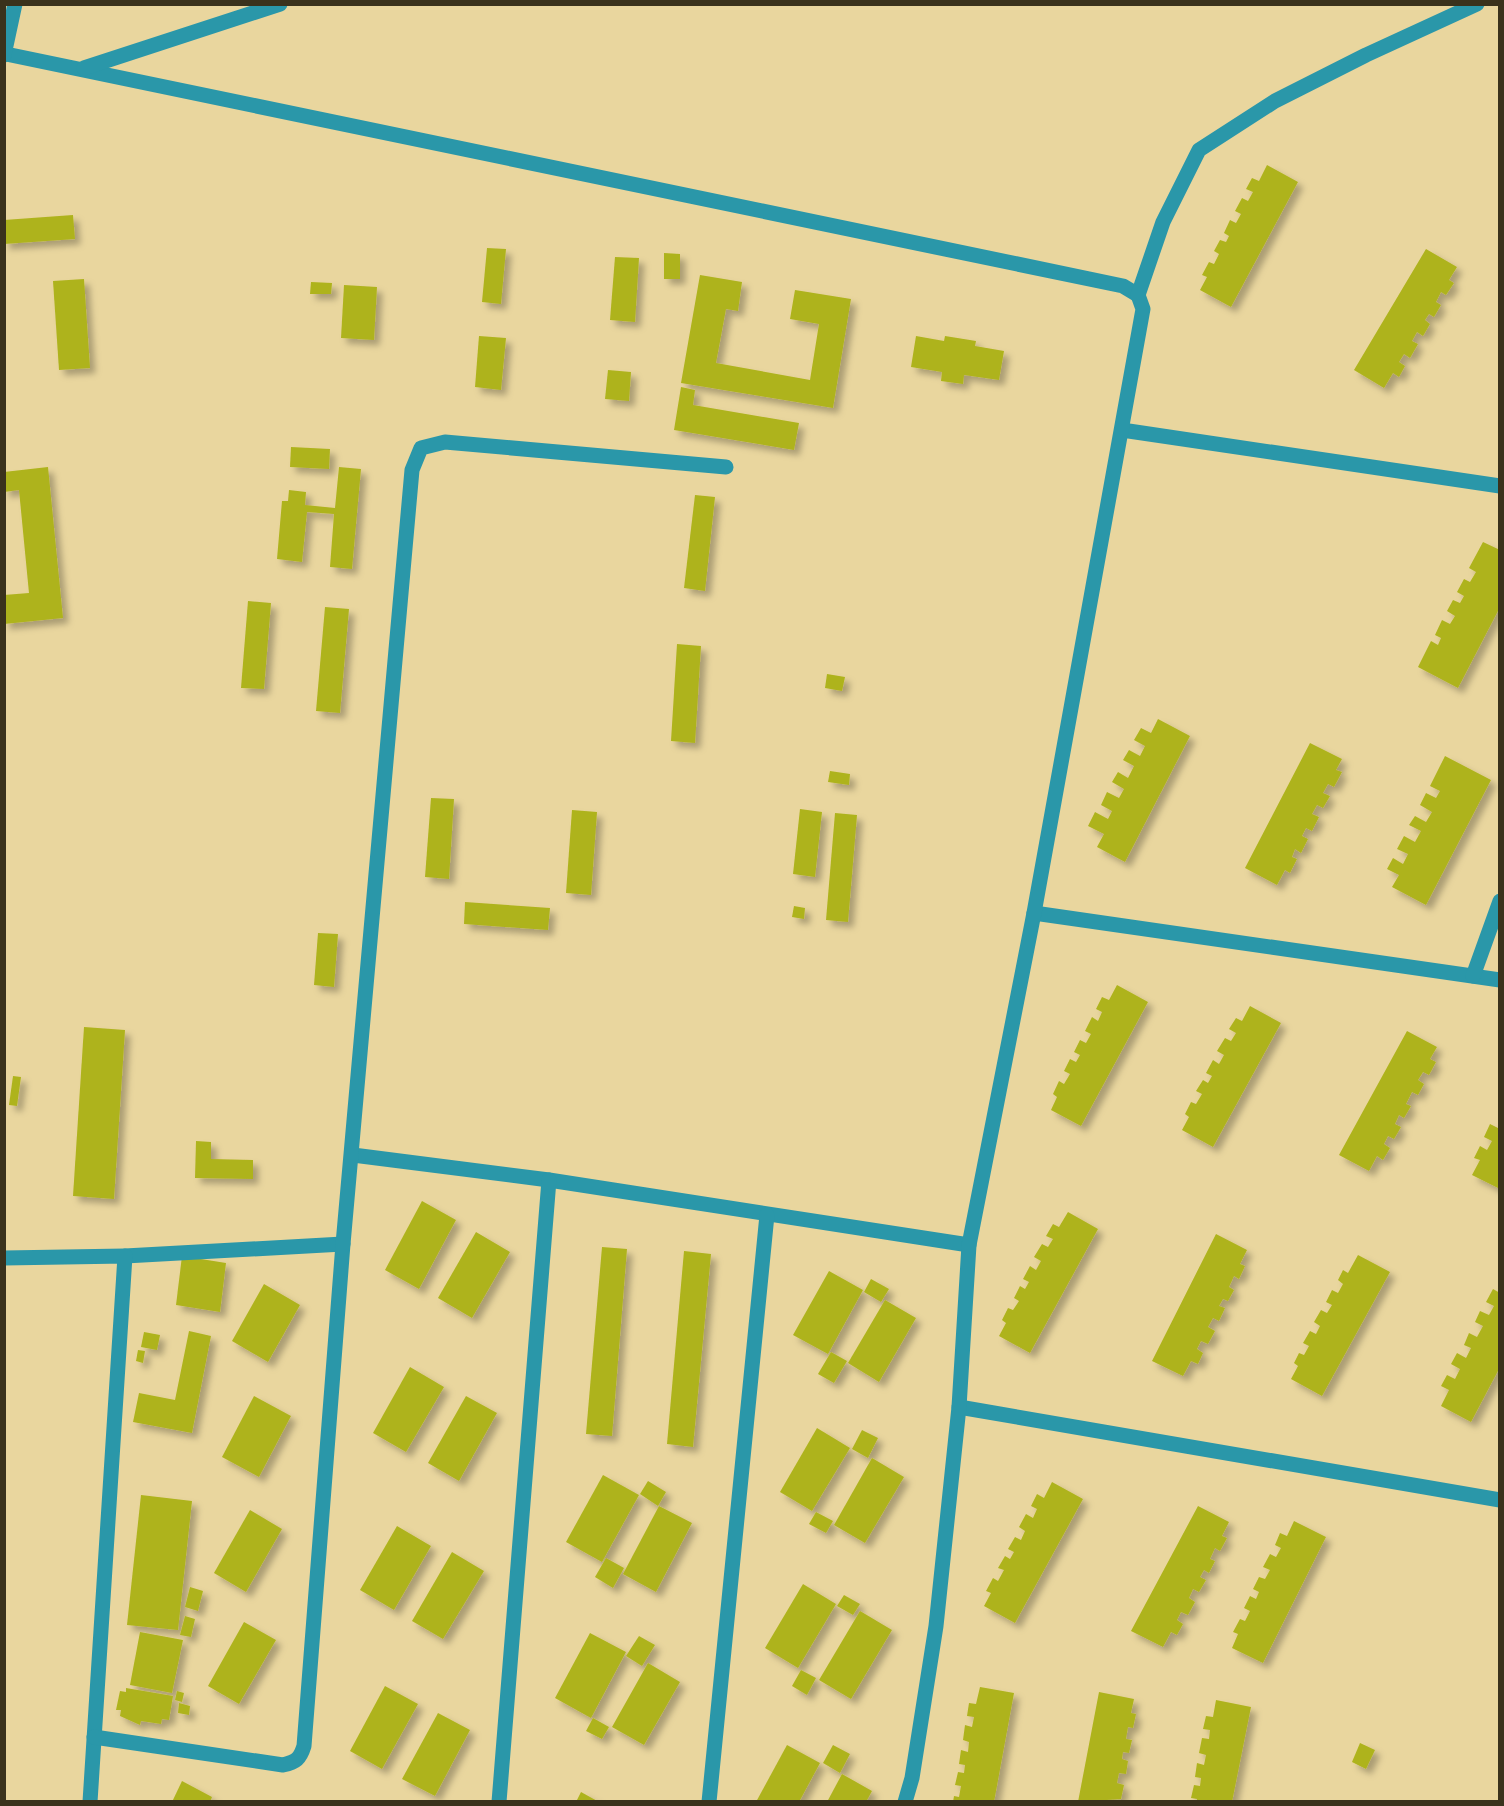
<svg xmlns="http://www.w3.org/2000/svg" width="1504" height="1806" viewBox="0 0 1504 1806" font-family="'Work Sans',sans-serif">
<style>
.building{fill:#aeb31c;filter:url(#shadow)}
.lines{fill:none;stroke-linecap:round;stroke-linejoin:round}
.minor{stroke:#2a97a9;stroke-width:15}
</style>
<defs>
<filter id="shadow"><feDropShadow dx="5.5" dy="5.5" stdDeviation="3" flood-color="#0004"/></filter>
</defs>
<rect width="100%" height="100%" fill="#e9d69e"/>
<g class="building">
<polygon points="1267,165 1298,182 1231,307 1200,290 1207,277 1202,275 1209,262 1214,264 1219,254 1214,251 1220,240 1226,242 1229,236 1224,233 1230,220 1236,223 1241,214 1235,211 1242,198 1248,201 1253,192 1246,189 1252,178 1259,181"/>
<polygon points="73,215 75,239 4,244 4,220"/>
<polygon points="487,248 506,249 501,304 482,302"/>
<polygon points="1426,249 1457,267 1449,280 1454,283 1446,295 1441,292 1436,302 1441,305 1434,317 1429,314 1425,320 1430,324 1423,336 1417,332 1412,341 1418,344 1410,358 1404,354 1399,362 1405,366 1399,377 1393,373 1384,388 1354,370"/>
<polygon points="664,253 680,254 680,279 664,279"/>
<polygon points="615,257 639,258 635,322 610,320"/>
<polygon points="700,275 742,282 738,311 726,309 716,363 810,380 819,324 790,319 795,290 851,299 833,408 681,383"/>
<polygon points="84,279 90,368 59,370 53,281"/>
<polygon points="311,282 332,283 331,294 310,294"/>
<polygon points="344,285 377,287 374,340 341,338"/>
<polygon points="479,336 506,338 501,390 475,387"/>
<polygon points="916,336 944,341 945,336 976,341 975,346 1004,351 999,380 964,375 963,384 941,381 942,372 911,367"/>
<polygon points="608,370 631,372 629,401 605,399"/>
<polygon points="681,387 695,390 693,405 799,423 794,450 674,430"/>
<polygon points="291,447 330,449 329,469 290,467"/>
<polygon points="48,467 63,618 4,624 4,595 29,593 19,490 4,492 4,472"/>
<polygon points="339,467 361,469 352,569 330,567 334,514 307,512 302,562 277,559 282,501 288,501 289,490 306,492 305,505 335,508"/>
<polygon points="695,495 715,497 705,591 684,588"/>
<polygon points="1483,542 1500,550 1500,607 1458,688 1418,667 1431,641 1438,645 1441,638 1435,635 1442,620 1450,624 1455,616 1447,611 1453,600 1460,603 1464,596 1457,592 1464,579 1470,582 1476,572 1469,568"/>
<polygon points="248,601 271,603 264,689 241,688"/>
<polygon points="325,607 349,609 340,713 316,711"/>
<polygon points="677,644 701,646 695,743 671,741"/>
<polygon points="827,674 845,677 842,691 825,688"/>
<polygon points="1158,719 1190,736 1125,862 1097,847 1104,834 1088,826 1095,812 1108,819 1112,811 1101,805 1107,792 1119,798 1124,789 1112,782 1118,772 1128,778 1134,766 1123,760 1129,750 1140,756 1145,746 1134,740 1141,728 1151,733"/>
<polygon points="1310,743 1342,759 1336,770 1342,772 1334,787 1328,784 1323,793 1330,796 1323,808 1317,805 1312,814 1319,817 1312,831 1306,828 1302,836 1308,839 1301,853 1295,849 1292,857 1297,859 1290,873 1285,870 1277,885 1245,868"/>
<polygon points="1445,756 1491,780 1426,905 1392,887 1399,875 1387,869 1393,858 1403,864 1408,854 1397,849 1404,836 1415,842 1421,831 1409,825 1415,816 1426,822 1432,812 1420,805 1426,793 1436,798 1440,791 1430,786"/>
<polygon points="830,771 850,774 849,785 828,782"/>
<polygon points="431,798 454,799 449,879 425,877"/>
<polygon points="800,809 822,812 815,877 793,874"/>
<polygon points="572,810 597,812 591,895 566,893"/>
<polygon points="835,813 857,815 848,922 826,920"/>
<polygon points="465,902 550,908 548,930 464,924"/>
<polygon points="794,906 805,908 804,919 792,917"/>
<polygon points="318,933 338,934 334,987 314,985"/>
<polygon points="1117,985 1148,1002 1081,1126 1051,1110 1057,1097 1053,1094 1059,1081 1064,1084 1070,1074 1064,1071 1070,1059 1076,1062 1080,1055 1074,1052 1080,1040 1086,1043 1091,1034 1085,1031 1092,1017 1098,1021 1102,1012 1096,1009 1102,997 1109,1000"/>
<polygon points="1250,1006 1281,1023 1213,1147 1182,1130 1189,1117 1185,1114 1191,1102 1196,1104 1202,1094 1196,1091 1203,1080 1208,1083 1212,1076 1206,1073 1213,1060 1219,1064 1224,1055 1217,1051 1225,1038 1231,1041 1236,1033 1229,1029 1236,1018 1242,1021"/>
<polygon points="84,1027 125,1030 114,1199 73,1196"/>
<polygon points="1407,1031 1437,1047 1430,1059 1436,1062 1429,1075 1423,1072 1418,1080 1424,1084 1418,1095 1412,1092 1406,1104 1411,1106 1404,1118 1399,1115 1395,1124 1401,1127 1394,1139 1388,1136 1384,1144 1390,1148 1383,1160 1377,1156 1369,1171 1339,1155"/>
<polygon points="13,1076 21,1077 17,1106 9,1105"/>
<polygon points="1490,1124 1500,1129 1500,1189 1472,1175 1480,1160 1474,1158 1480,1146 1487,1150 1492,1141 1484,1137"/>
<polygon points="196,1141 211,1142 211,1159 253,1160 253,1179 195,1178"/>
<polygon points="422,1201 456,1220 419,1289 385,1270"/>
<polygon points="1068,1212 1098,1229 1030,1353 999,1336 1006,1323 1002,1320 1008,1308 1013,1310 1019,1301 1014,1298 1020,1286 1025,1289 1029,1282 1023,1279 1030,1266 1036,1270 1041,1261 1034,1257 1042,1244 1048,1247 1053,1239 1046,1236 1053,1224 1059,1227"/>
<polygon points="476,1232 510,1252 472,1318 438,1298"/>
<polygon points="1216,1234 1247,1250 1240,1264 1245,1266 1239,1279 1234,1276 1229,1287 1234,1290 1228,1301 1223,1299 1219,1306 1225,1308 1219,1321 1213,1318 1208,1327 1215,1331 1208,1344 1201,1341 1197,1349 1203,1353 1198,1364 1191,1361 1183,1376 1152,1361"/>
<polygon points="602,1247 627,1249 612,1436 586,1434"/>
<polygon points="684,1251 711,1254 693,1447 667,1444"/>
<polygon points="1358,1255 1390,1272 1322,1396 1291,1379 1298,1366 1294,1363 1299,1353 1304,1355 1309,1346 1303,1343 1310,1331 1316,1334 1320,1326 1314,1322 1321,1310 1327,1313 1332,1305 1326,1302 1332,1290 1338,1293 1343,1284 1338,1280 1343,1270 1348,1273"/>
<polygon points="182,1256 226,1263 220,1312 176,1305"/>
<polygon points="829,1271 863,1290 828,1354 793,1335"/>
<polygon points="871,1279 889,1289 881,1302 864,1292"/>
<polygon points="264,1284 300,1305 268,1362 232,1341"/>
<polygon points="1493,1289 1500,1293 1500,1367 1471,1422 1441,1406 1449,1390 1441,1386 1447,1375 1455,1379 1460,1369 1451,1364 1457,1353 1466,1358 1471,1348 1464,1345 1469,1333 1477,1337 1483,1326 1475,1322 1480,1311 1489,1315 1494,1306 1486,1302"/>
<polygon points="885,1300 916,1318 879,1382 848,1363"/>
<polygon points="189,1331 211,1336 192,1433 133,1422 139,1393 175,1400"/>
<polygon points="144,1332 160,1335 157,1350 141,1347"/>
<polygon points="138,1350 145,1351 143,1363 136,1361"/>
<polygon points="831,1352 847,1361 834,1383 818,1374"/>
<polygon points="410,1367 444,1387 406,1452 373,1433"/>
<polygon points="254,1396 291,1416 259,1477 222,1457"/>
<polygon points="466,1396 497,1413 459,1481 428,1463"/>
<polygon points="817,1428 850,1448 812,1511 780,1492"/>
<polygon points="862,1430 878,1438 868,1458 852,1449"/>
<polygon points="872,1458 904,1477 865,1543 834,1525"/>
<polygon points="603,1475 639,1495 602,1562 566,1542"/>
<polygon points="648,1481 666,1492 658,1506 640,1494"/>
<polygon points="1052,1482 1083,1499 1015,1623 984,1606 991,1593 986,1591 993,1578 998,1581 1004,1570 998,1568 1005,1556 1010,1559 1014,1552 1008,1549 1015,1537 1021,1540 1025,1531 1019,1527 1026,1514 1033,1518 1037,1509 1031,1506 1037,1494 1044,1498"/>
<polygon points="141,1495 192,1501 178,1630 127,1625"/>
<polygon points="659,1506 692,1523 656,1592 623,1574"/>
<polygon points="1198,1506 1229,1522 1222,1536 1227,1538 1220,1551 1215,1548 1210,1559 1215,1561 1209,1573 1204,1570 1200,1577 1206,1580 1199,1592 1193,1589 1189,1598 1195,1602 1188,1615 1181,1612 1177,1620 1183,1624 1177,1635 1171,1632 1163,1647 1131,1631"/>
<polygon points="250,1510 282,1529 246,1592 214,1573"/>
<polygon points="816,1512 833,1521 826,1533 809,1524"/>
<polygon points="1294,1521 1326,1537 1263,1663 1232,1648 1238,1634 1233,1632 1240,1619 1245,1621 1250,1611 1244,1608 1250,1596 1256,1599 1259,1592 1253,1589 1259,1577 1265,1579 1270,1570 1263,1567 1270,1554 1276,1557 1281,1548 1275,1545 1280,1533 1287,1536"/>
<polygon points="397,1526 431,1546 394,1610 360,1590"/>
<polygon points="452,1552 484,1571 443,1639 412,1621"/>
<polygon points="606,1558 624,1568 613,1588 595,1577"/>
<polygon points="803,1584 836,1604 798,1668 765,1648"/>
<polygon points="190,1587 203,1591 198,1611 185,1607"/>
<polygon points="844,1595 860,1604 853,1615 837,1606"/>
<polygon points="860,1611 892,1630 851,1699 819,1680"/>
<polygon points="185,1616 195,1619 191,1637 180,1635"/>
<polygon points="244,1622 276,1640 239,1704 208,1686"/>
<polygon points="140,1632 183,1640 172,1693 130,1685"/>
<polygon points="590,1633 626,1652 591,1718 555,1698"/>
<polygon points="639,1636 655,1645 642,1666 626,1656"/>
<polygon points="648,1663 680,1682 644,1745 612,1727"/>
<polygon points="801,1670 816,1678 807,1695 792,1686"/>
<polygon points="385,1686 418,1704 382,1769 350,1751"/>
<polygon points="980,1687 1014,1693 994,1802 953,1802 954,1796 959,1797 961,1786 955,1785 958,1772 964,1773 965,1765 959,1764 961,1750 968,1752 969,1742 963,1740 965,1725 972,1727 974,1717 967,1716 969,1703 976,1704"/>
<polygon points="126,1688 173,1696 169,1720 162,1719 161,1724 141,1721 140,1725 120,1716 121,1710 116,1710 120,1691 126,1692"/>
<polygon points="177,1691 184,1693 182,1702 175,1700"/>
<polygon points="1099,1692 1134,1699 1131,1713 1136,1714 1133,1728 1128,1727 1126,1739 1132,1740 1129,1753 1123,1752 1122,1759 1128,1761 1126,1774 1119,1773 1117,1783 1124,1785 1121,1799 1078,1802"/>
<polygon points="1216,1700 1251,1707 1232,1802 1197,1802 1197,1799 1191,1798 1194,1785 1200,1786 1201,1778 1195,1777 1197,1763 1204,1765 1206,1755 1199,1753 1202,1738 1209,1739 1210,1730 1203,1729 1206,1716 1213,1717"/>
<polygon points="179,1703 190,1706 189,1715 178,1713"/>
<polygon points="438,1713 470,1730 435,1796 402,1779"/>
<polygon points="593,1718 609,1727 602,1739 586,1731"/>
<polygon points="1360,1743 1375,1750 1366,1769 1352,1762"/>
<polygon points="787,1745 820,1763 799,1802 756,1802"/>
<polygon points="833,1745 850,1754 840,1773 823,1763"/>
<polygon points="842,1774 872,1791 866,1802 827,1802"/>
<polygon points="182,1781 212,1797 210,1802 172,1802"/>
<polygon points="581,1792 599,1802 576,1802"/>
</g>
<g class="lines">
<g class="minor">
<polyline points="6,54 1123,286 1138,295"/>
<polyline points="4,55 15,4"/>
<polyline points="84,68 280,4"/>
<polyline points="1122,430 1500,486"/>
<polyline points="1034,913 1500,980"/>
<polyline points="1473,976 1500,901"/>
<polyline points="353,1155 549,1180 969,1245"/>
<polyline points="125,1256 343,1244"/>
<polyline points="4,1258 125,1256 90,1802"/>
<polyline points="959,1407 1500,1500"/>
<path d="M94,1737l189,28c13,-3 17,-6 21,-19l39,-502 69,-774 9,-22 24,-6 281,25"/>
<polyline points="499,1802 549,1180"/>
<polyline points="709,1802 767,1215"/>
<polyline points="905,1802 912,1778 936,1626 959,1407 969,1245 1034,913 1143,309 1138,295 1163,222 1199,150 1275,101 1366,55 1477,4"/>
</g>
</g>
<rect width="1504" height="1806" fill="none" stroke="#3a321c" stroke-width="12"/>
</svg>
